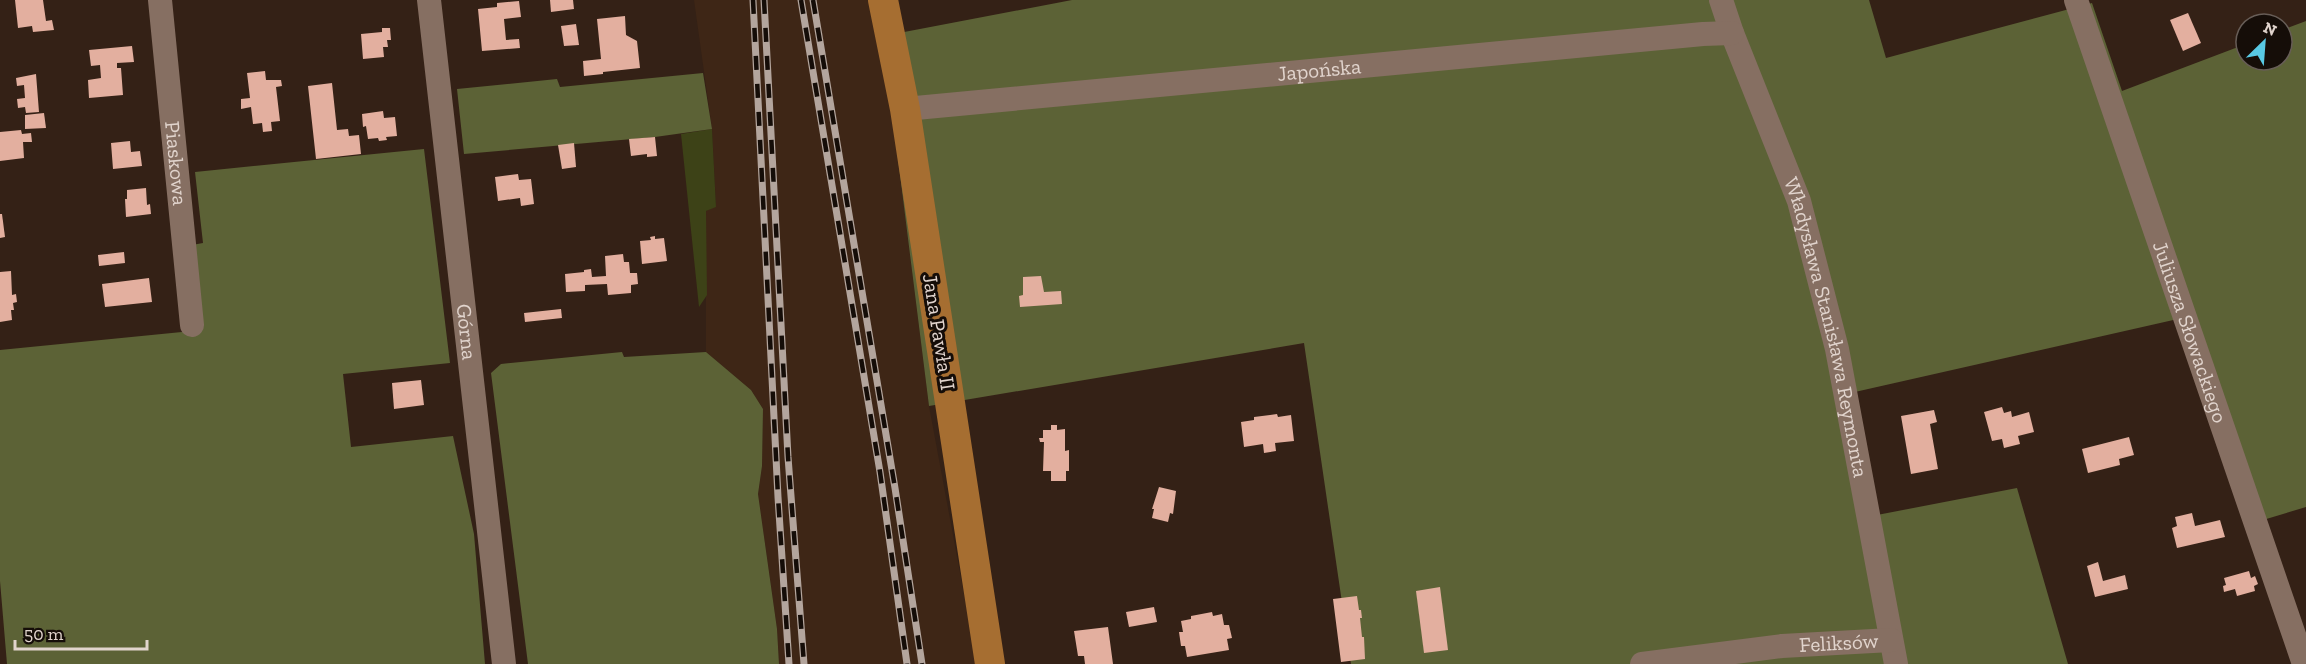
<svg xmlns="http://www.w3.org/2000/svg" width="2306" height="664" viewBox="0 0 2306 664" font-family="'Zilla Slab',serif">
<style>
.built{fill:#3e2616}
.green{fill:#3d4217}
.forest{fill:#5c6236}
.building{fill:#e3af9f}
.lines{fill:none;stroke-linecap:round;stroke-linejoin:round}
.minor{stroke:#866f62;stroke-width:24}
.major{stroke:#a66e31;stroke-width:30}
.rail-casing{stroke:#b3a59d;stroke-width:7}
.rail{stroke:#150d08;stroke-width:4.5;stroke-dasharray:14;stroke-linecap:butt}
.labels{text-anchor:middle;stroke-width:6;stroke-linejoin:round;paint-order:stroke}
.street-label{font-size:21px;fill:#e1d4cd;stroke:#150d08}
</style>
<rect width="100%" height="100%" fill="#342116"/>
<polygon class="built" points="694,0 869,0 892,111 929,406 977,664 779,664 777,629 758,494 762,466 763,409 751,390 706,352 706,211 716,206 712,129"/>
<polygon class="green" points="712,129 716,207 706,211 707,295 699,307 681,134"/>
<g class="forest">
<polygon points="1072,0 1869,0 1886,58 2092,3 2122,91 2246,44 2246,60 2282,60 2282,30 2306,21 2306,507 2263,520 2191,316 1846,394 1877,515 2017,488 2068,664 1351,664 1304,343 929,406 892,111 878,37"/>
<polygon points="703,73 712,129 655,137 464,154 457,89 557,79 560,87"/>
<polygon points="424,149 450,363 343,374 351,447 453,436 474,534 485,664 7,664 0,581 0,350 202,330 192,245 203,243 195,172"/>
<polygon points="622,352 624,357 706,352 751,390 763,409 762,466 758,494 777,629 779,664 528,664 491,373 501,364"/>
</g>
<g class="building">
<polygon points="15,0 43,0 46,21 52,20 54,30 33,32 32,26 18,28"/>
<polygon points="550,0 573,0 574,9 551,12"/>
<polygon points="519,1 521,17 504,19 506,40 519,39 520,48 482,51 478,9 497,7 497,3"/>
<polygon points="2188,13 2201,43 2183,51 2170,20"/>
<polygon points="625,16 626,35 637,41 640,68 603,72 603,74 584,76 583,61 601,59 597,19"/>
<polygon points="576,24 579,45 564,46 561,26"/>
<polygon points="382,28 390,28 391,40 387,40 388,47 383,47 384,57 363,59 361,34 382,32"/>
<polygon points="132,46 134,62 117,63 117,68 121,68 123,95 89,98 88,80 101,78 100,65 91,66 89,50"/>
<polygon points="265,71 266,80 281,80 282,86 276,87 280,121 271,122 272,131 263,132 262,123 253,124 251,107 241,109 241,99 250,98 247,73"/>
<polygon points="36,74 39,112 26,113 25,107 18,108 17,99 25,98 24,85 17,86 16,78"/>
<polygon points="332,83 337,130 348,129 349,136 359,135 361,154 316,159 308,86"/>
<polygon points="383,111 384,118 395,117 397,136 386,137 387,140 379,141 378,138 368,139 366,126 363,127 362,114"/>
<polygon points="44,113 46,128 25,129 25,115"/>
<polygon points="21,130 22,134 31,133 32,142 23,142 24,158 0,161 0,132"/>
<polygon points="655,137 657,156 647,157 647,154 631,156 629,139"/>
<polygon points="130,141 131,152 140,151 142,166 113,169 111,143"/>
<polygon points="574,143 576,167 562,169 558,145"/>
<polygon points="518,174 519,180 531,179 534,204 521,206 520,198 498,201 495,177"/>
<polygon points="146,188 147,205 150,204 151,214 126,217 125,199 127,199 127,190"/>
<polygon points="0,214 2,214 5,237 0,238"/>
<polygon points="655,236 655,239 664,238 667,261 642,264 640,241 651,240 650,237"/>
<polygon points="124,252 125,263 99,266 98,255"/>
<polygon points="623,254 624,262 629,262 630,273 637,273 638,284 631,285 631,293 608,295 607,284 585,285 585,291 566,292 565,274 584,272 584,270 591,269 592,277 606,276 605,256"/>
<polygon points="11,271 12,295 16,294 17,302 13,303 14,310 11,310 12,320 0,322 0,272"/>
<polygon points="1041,276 1044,292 1061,291 1062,304 1020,307 1019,296 1023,295 1023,277"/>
<polygon points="149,278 152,302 105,307 102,284"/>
<polygon points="561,309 562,318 525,322 524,313"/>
<polygon points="421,380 424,405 394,409 392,383"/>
<polygon points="2002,407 2004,413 2011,411 2012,417 2029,412 2034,432 2018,436 2020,444 2004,448 2002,439 1992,441 1984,412"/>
<polygon points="1934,410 1937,422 1930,424 1938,469 1911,474 1901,416"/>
<polygon points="1277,414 1278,417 1291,415 1294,441 1275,443 1276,451 1264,453 1263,444 1244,447 1241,422 1254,420 1254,417"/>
<polygon points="1051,425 1057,425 1057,430 1065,429 1065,451 1069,450 1069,471 1066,471 1066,481 1051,481 1051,471 1043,471 1044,442 1040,442 1039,438 1043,438 1043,430 1051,430"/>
<polygon points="2129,437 2134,455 2119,459 2120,465 2088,473 2082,449"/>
<polygon points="1159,487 1176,491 1173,514 1170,513 1168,522 1152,518 1154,509 1152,509"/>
<polygon points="2192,513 2195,526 2220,520 2225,537 2177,548 2172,528 2177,526 2175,517"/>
<polygon points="2098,562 2103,581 2125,575 2128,589 2095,597 2087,566"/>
<polygon points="2249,571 2251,578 2255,576 2258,584 2254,586 2255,591 2237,596 2235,589 2224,592 2223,586 2226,585 2224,578"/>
<polygon points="1440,587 1448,650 1424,653 1416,591"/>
<polygon points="1357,596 1359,610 1361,610 1362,618 1360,618 1362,637 1364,637 1365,659 1341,662 1333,599"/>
<polygon points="1154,607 1157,622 1129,627 1126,612"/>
<polygon points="1212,612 1213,616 1222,614 1224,625 1229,625 1232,638 1227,639 1229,650 1187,657 1185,646 1181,646 1179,632 1183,632 1181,621 1191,619 1191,616"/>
<polygon points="1108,627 1113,664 1085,664 1084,656 1078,656 1074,631"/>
</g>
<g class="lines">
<g class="minor">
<path id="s1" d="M160,0l32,325"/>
<path id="s2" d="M429,0l75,664"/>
<path id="s3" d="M1721,0l11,33 67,168 38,148 59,315"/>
<path id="s4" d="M2076,0l228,664"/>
<path id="s5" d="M905,109l798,-75 29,-1"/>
<path id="s6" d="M1642,664l140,-18 109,-6"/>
</g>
<polyline class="major" points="883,0 905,109 990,664"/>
<g class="rail-casing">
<g id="rail">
<polyline points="753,0 778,497 789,664"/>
<polyline points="764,0 788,457 804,664"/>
<polyline points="801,0 880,472 907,664"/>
<polyline points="813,0 895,488 922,664"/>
</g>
</g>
<use href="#rail" class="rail"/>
</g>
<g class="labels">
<g class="street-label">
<text dy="7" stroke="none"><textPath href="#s5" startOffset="416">Japońska</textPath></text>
<text dy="7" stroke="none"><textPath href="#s1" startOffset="164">Piaskowa</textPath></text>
<text dy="7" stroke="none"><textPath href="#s3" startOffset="345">Władysława Stanisława Reymonta</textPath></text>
<text dy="7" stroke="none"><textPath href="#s2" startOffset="334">Górna</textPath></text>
<text transform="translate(939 332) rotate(81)" y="7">Jana Pawła II</text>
<text dy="7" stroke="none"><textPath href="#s4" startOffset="351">Juliusza Słowackiego</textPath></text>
<text dy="7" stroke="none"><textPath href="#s6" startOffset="198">Feliksów</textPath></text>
</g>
</g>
<g transform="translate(2264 42) rotate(25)"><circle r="28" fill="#150d08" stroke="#675d57" stroke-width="1.5"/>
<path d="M0-4.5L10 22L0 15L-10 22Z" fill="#58c9e4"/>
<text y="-9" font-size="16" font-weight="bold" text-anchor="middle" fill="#e1d4cd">N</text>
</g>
<path d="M15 640v9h132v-9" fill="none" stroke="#e1d4cd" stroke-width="3"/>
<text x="24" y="640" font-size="18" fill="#e1d4cd" stroke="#150d08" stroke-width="4.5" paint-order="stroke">50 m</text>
</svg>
